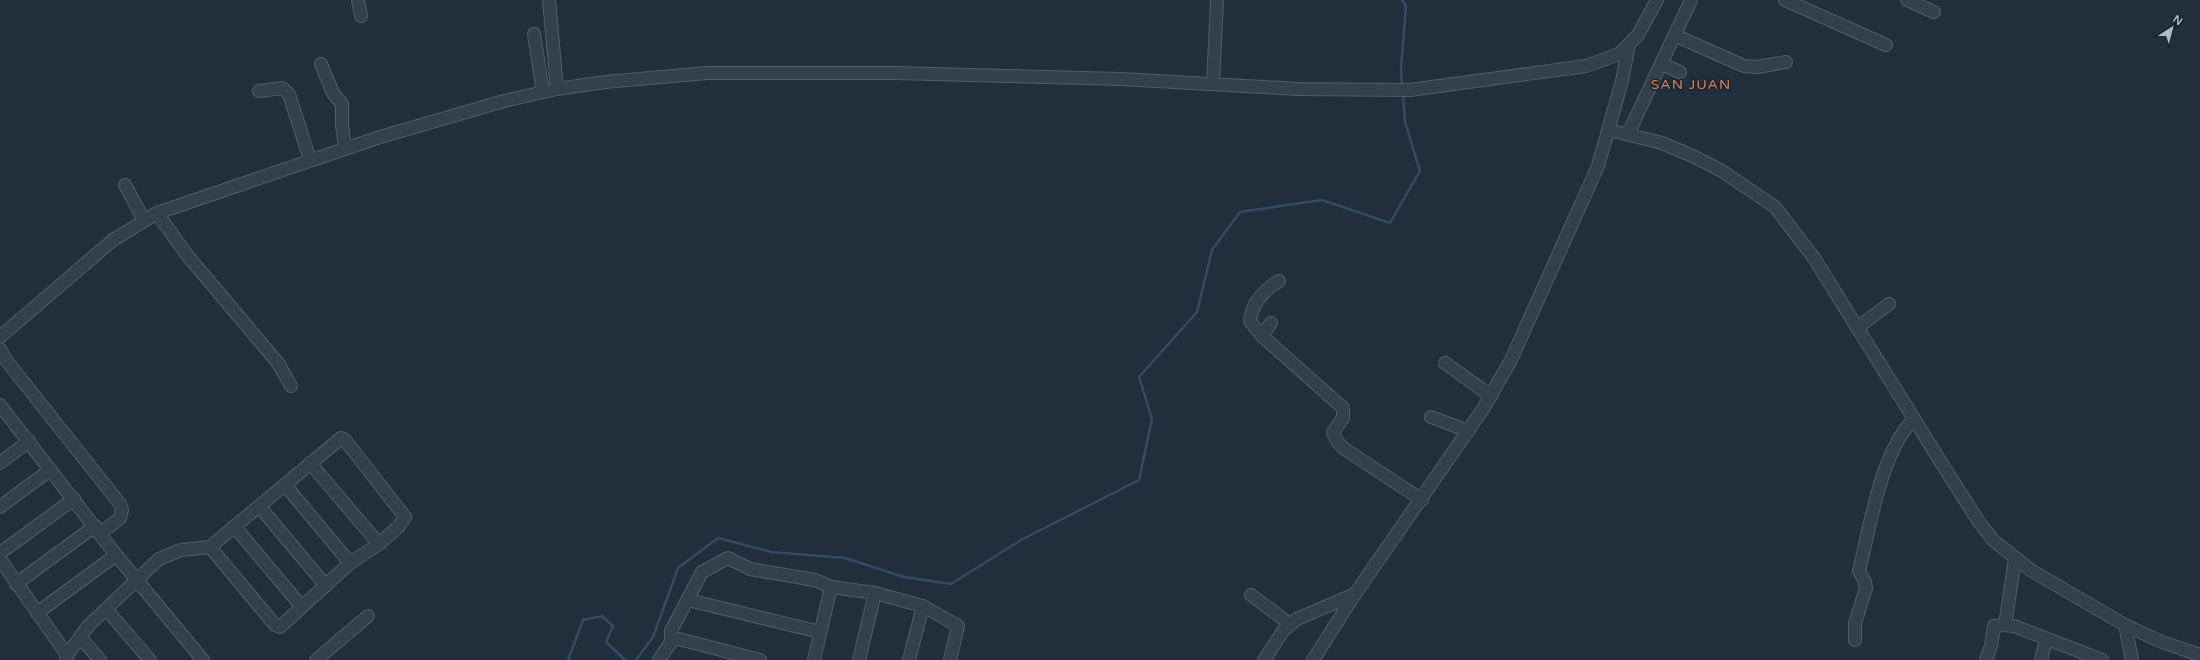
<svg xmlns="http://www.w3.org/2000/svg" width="2200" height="660" viewBox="0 0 2200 660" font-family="'Varela Round',sans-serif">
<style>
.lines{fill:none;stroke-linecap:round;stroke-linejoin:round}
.stream{stroke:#344c63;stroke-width:2.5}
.minor-casing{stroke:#525e69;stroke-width:14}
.minor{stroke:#34404b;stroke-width:12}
.labels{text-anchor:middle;stroke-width:3;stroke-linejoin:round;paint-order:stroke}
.quarter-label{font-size:14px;letter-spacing:1px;fill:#d98459;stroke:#1a2530}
</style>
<rect width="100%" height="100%" fill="#212e3b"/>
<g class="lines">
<g class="stream">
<polyline points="1402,0 1406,6 1401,67 1402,86"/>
<polyline points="568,660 583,620 602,616 613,626 606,642 625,660"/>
<polyline points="636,660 653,637 678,568 718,538 772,552 845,558 904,577 951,584 1021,540 1139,480 1152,419 1139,377 1197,312 1212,250 1240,212 1322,200 1390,223 1420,171 1405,122 1403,93"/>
</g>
<g class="minor-casing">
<g id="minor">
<polyline points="358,0 361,16"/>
<polyline points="549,0 557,89"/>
<polyline points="1785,0 1886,45"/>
<polyline points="1907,0 1934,12"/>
<polyline points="534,34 543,92"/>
<polyline points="1674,35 1744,66 1757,67 1786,62"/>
<polyline points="321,64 333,93 342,104 342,125 345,148"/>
<polyline points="1661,64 1680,72"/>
<polyline points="1213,84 1217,0"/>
<polyline points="259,91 282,88 289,94 310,160"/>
<polyline points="1609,130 1662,143 1695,157 1722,171 1775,207 1814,258 1947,472 1979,522 1994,541 2032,571 2125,625 2162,642 2200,655"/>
<polyline points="1628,134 1691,0"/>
<polyline points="125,185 144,220"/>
<polyline points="157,213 187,255 278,363 291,386"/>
<path d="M1279,281c-15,9 -27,21 -29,40l11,14 82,73v10l-10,14 4,9 6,7 79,52"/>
<polyline points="1857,328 1889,304"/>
<polyline points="1262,336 1271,323"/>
<polyline points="0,337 113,240 157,213 380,137 504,101 557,89 605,82 707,73 894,73 1121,79 1299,89 1410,90 1586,66 1619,54 1638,35 1657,0"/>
<polyline points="0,349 6,360 120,504 122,510 120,518 101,533"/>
<polyline points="1445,363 1491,396"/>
<polyline points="0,405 116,555 203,660"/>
<polyline points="1431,417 1468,431"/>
<polyline points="0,463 29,441"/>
<polyline points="310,463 379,544"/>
<polyline points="285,485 350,563"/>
<polyline points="259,506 326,586"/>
<polyline points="0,507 50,470"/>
<polyline points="234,526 302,607"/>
<polyline points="0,553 74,499"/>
<polyline points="0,559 67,655 66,660"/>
<polyline points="16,584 95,526"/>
<polyline points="1251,595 1290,624"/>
<polyline points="688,600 820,632"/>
<polyline points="106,609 150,660"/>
<polyline points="37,613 116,555"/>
<polyline points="2005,625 2015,559"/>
<polyline points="2125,625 2132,660"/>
<polyline points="80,637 100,660"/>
<polyline points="671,637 760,660"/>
<path d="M1855,640v-17l11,-35 -1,-6 -6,-11c11,-44 22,-120 55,-152"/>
<polyline points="67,655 89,625 159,559 181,550 210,547 341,438 345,440 405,517 398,527 379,544 350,563 280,627 275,625 210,547"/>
<polyline points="316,660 368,616"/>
<polyline points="659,660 671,642 671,631 702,572 728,558 750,569 815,580 831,587 875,593 923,606 958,626 950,660"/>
<polyline points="814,660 831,587"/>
<polyline points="859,660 875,593"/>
<polyline points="909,660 923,606"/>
<polyline points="1264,660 1283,631 1297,619 1355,594"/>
<polyline points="1313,660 1355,594 1483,409 1511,360 1598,166 1622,81 1629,44"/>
<polyline points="1986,660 1991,646 1994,626 2005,625 2014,626 2102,660"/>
<polyline points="2041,660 2046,640"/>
</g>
</g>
<use href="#minor" class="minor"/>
</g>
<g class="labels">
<g class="quarter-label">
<text x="1691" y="89">SAN JUAN</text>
</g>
</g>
<g transform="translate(2172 28) rotate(36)" stroke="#1a2530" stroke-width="3" paint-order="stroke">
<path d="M0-3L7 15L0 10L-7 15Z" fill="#afbbc7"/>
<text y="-6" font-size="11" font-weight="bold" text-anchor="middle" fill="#afbbc7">N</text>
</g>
</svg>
